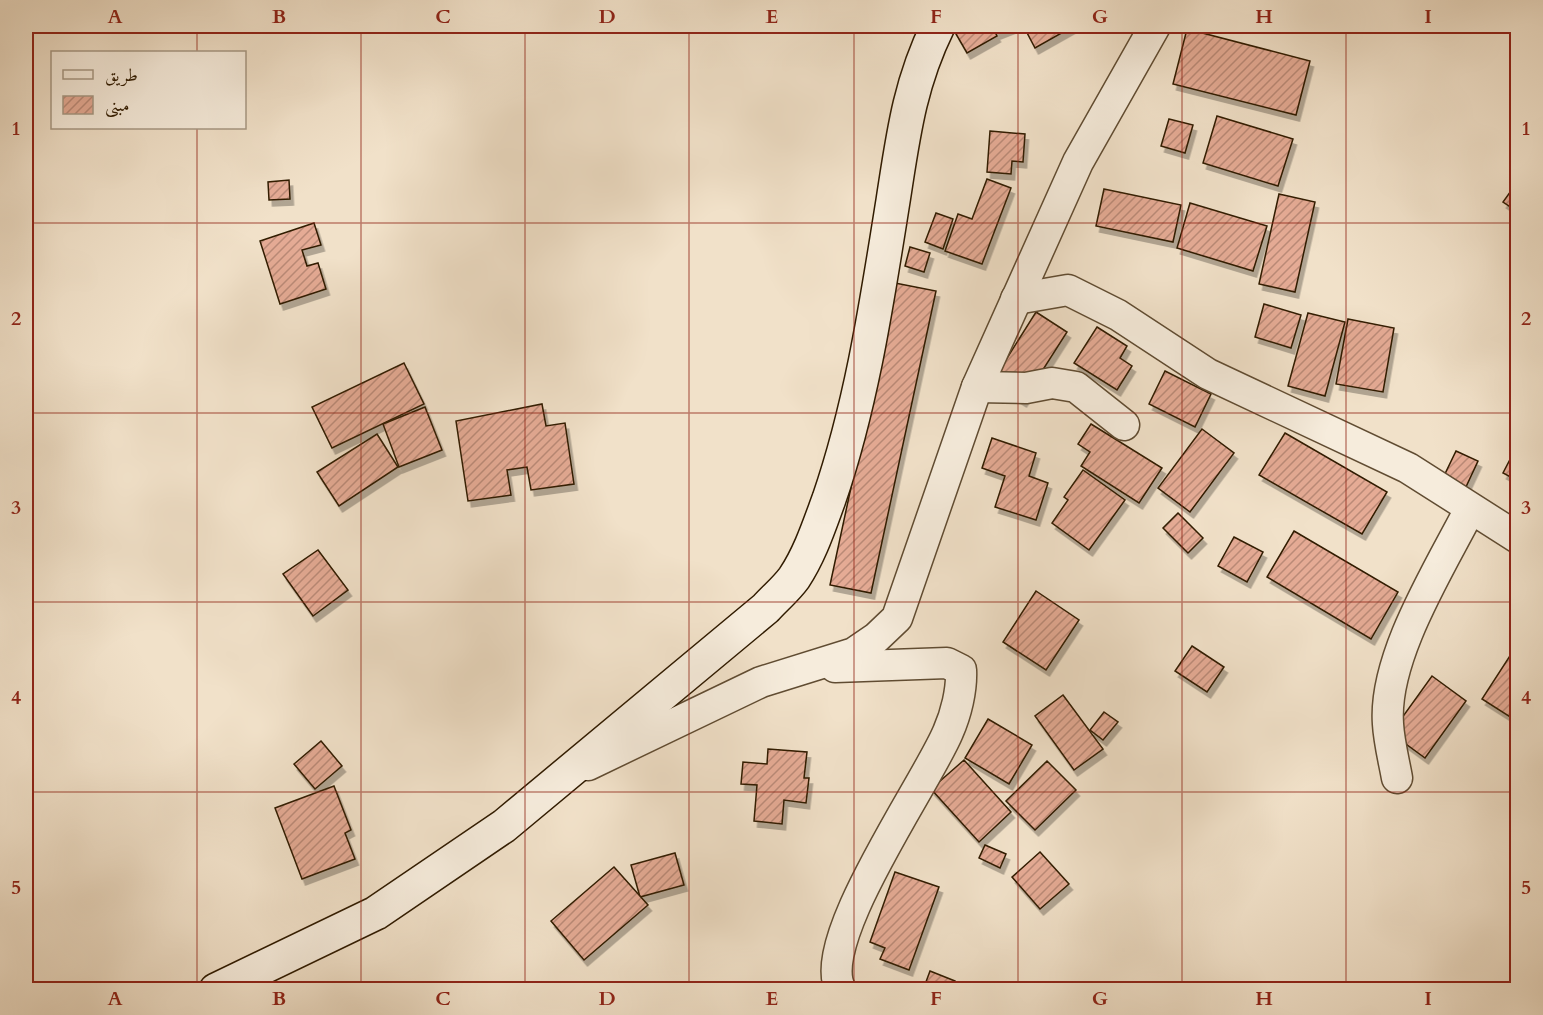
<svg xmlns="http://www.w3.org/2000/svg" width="1543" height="1015" viewBox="0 0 1543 1015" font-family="Cardo,Amiri,serif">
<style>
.building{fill:url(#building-hatch);stroke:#301b00;stroke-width:1.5;filter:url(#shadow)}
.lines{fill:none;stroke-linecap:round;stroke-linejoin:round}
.street-casing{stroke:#604c32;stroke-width:33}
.secondary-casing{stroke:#301b00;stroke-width:36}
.street{stroke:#f6ecdc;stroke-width:30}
.secondary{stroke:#f6ecdc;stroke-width:33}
.grid{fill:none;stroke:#8f2418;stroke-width:1.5;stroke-opacity:0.55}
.neatline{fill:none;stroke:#8f2418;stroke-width:2}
.grid-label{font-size:20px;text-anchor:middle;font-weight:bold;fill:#8f2418}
</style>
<defs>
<pattern id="building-hatch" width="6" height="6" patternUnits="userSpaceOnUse" patternTransform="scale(1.5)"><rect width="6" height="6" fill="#e5ab95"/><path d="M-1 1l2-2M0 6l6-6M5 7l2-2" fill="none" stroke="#ba8a77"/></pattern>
<filter id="shadow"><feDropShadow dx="3.5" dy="6" stdDeviation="0" flood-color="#0004"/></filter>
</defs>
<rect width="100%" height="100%" fill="#f1e1c9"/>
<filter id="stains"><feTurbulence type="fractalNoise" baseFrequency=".00333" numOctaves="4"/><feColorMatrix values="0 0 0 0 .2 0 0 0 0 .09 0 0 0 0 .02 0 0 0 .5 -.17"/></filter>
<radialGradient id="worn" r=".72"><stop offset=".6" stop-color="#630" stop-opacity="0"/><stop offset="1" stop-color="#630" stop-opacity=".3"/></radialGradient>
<g class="building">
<polygon points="970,26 992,26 997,36 967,53 956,34"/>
<polygon points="994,26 1015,26 997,33"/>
<polygon points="1027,26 1074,26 1035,48 1024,27"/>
<polygon points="1187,29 1310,61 1296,115 1173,84"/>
<polygon points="1217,116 1293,139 1278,186 1203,163"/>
<polygon points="1169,119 1193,125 1185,153 1161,146"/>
<polygon points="990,131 1025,134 1023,162 1012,161 1011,174 987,172"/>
<polygon points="987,179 1011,188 982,264 945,251 958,214 972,219"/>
<polygon points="289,180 290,199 269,200 268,182"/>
<polygon points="1518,181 1518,212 1503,202"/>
<polygon points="1104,189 1181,205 1173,242 1096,226"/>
<polygon points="1279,194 1315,202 1295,292 1259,284"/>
<polygon points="1190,203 1267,226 1253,271 1177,248"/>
<polygon points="936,213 953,219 943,249 925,242"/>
<polygon points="314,223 321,245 302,250 307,266 318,263 326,289 280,304 260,241"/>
<polygon points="910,247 930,253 924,272 905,266"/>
<polygon points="895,283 936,291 871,593 830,585"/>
<polygon points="1264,304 1301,315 1291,348 1255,337"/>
<polygon points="1036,312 1067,332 1023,401 992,382"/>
<polygon points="1308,313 1345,322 1325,396 1288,386"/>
<polygon points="1348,319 1394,328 1383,392 1336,384"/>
<polygon points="1097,327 1127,346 1120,358 1132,366 1117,390 1074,363"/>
<polygon points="404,363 424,404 332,448 312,407"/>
<polygon points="1165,371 1211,394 1195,427 1149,404"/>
<polygon points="542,404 546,426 565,423 574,484 531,490 527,467 507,470 511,495 468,501 456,421"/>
<polygon points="425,407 442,450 399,467 383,424"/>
<polygon points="1091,424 1162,468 1139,503 1081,466 1090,452 1078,444"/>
<polygon points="1202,429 1234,453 1190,512 1158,488"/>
<polygon points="1285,433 1387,492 1362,534 1259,475"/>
<polygon points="377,434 398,467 339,506 317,472"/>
<polygon points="992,438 1036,453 1029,476 1048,483 1036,520 995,507 1005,476 982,468"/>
<polygon points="1518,444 1518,481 1503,473"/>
<polygon points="1456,451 1478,461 1465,489 1443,478"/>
<polygon points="1083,470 1125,500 1089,550 1052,523 1068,500 1064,497"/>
<polygon points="1178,513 1203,538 1188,553 1163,528"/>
<polygon points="1294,531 1398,592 1371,639 1267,577"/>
<polygon points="1234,537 1263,552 1247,582 1218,566"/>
<polygon points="318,550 348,590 313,616 283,574"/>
<polygon points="1036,591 1079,620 1046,670 1003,642"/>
<polygon points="1192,646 1224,667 1207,692 1175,671"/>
<polygon points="1515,648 1518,650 1518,722 1482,699"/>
<polygon points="1432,676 1466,701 1425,758 1391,733"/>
<polygon points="1063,695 1103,749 1074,770 1035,716"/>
<polygon points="1104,712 1118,722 1103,740 1090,730"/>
<polygon points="988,719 1032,745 1009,784 965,758"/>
<polygon points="321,741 342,766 315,789 294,764"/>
<polygon points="768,749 807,752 804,778 809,778 806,803 784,800 782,824 754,821 757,785 741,784 743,762 767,764"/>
<polygon points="964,760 1011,812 979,842 931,789"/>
<polygon points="1047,761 1076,790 1035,830 1006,801"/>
<polygon points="334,786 351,830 345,833 355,859 302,879 275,808"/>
<polygon points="985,845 1006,854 1000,868 979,858"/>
<polygon points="1040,852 1069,884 1040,909 1012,877"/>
<polygon points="675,853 684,885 640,897 631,865"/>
<polygon points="614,867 648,905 584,960 551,921"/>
<polygon points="895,872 939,887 909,970 880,959 885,948 870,942"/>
<polygon points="930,971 955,981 952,990 923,990"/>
</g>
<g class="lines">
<g class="street-casing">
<g id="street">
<polyline points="1016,299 1068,290 1118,315 1208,374 1408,468 1518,538"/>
<polyline points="977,387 1026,388 1052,383 1076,387 1124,425"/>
<path d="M835,667l112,-4 14,7c1,20 -5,44 -13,62 -21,51 -135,211 -107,258"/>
<polyline points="588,765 761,682 854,653 876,638 897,618 977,387 1078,162 1155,26"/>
<path d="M1397,778c-3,-17 -8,-36 -9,-54 -5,-67 52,-156 82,-215"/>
</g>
</g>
<g class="secondary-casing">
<path id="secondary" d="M216,990l160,-77 128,-87 262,-218c9,-10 20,-19 28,-30 16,-24 25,-52 35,-79 33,-96 48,-198 64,-298 10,-64 16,-116 45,-175"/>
</g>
<use href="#street" class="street"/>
<use href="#secondary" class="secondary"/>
</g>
<path class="grid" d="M197,26v26M361,26v964M525,26v964M689,26v964M854,26v964M1018,26v964M1182,26v964M1346,26v964M197,128v862M26,223h1492M26,413h1492M26,602h1492M26,792h1492"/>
<rect width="1543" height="1015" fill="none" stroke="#f1e1c9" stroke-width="66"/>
<rect x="51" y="51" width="195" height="78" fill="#f6ecdc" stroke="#a79884" stroke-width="1.5"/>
<rect x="63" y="70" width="30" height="9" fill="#f6ecdc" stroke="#a79884" stroke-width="1.5"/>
<text x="105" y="81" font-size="18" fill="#301b00">طريق</text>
<rect x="63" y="96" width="30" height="18" fill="url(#building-hatch)" stroke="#a79884" stroke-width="1.5"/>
<text x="105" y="111" font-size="18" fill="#301b00">مبنى</text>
<rect x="33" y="33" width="1477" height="949" class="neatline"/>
<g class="grid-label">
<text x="115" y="23">A</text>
<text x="279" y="23">B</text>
<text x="443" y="23">C</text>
<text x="607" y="23">D</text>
<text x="772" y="23">E</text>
<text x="936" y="23">F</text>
<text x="1100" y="23">G</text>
<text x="1264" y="23">H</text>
<text x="1428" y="23">I</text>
<text x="16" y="135">1</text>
<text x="1526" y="135">1</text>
<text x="16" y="325">2</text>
<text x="1526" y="325">2</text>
<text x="16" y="514">3</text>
<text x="1526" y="514">3</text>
<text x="16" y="704">4</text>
<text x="1526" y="704">4</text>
<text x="16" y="894">5</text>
<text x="1526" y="894">5</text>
<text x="115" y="1005">A</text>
<text x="279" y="1005">B</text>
<text x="443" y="1005">C</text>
<text x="607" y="1005">D</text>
<text x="772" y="1005">E</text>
<text x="936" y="1005">F</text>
<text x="1100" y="1005">G</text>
<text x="1264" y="1005">H</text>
<text x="1428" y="1005">I</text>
</g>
<rect width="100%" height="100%" filter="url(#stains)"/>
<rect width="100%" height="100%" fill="url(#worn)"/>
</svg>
